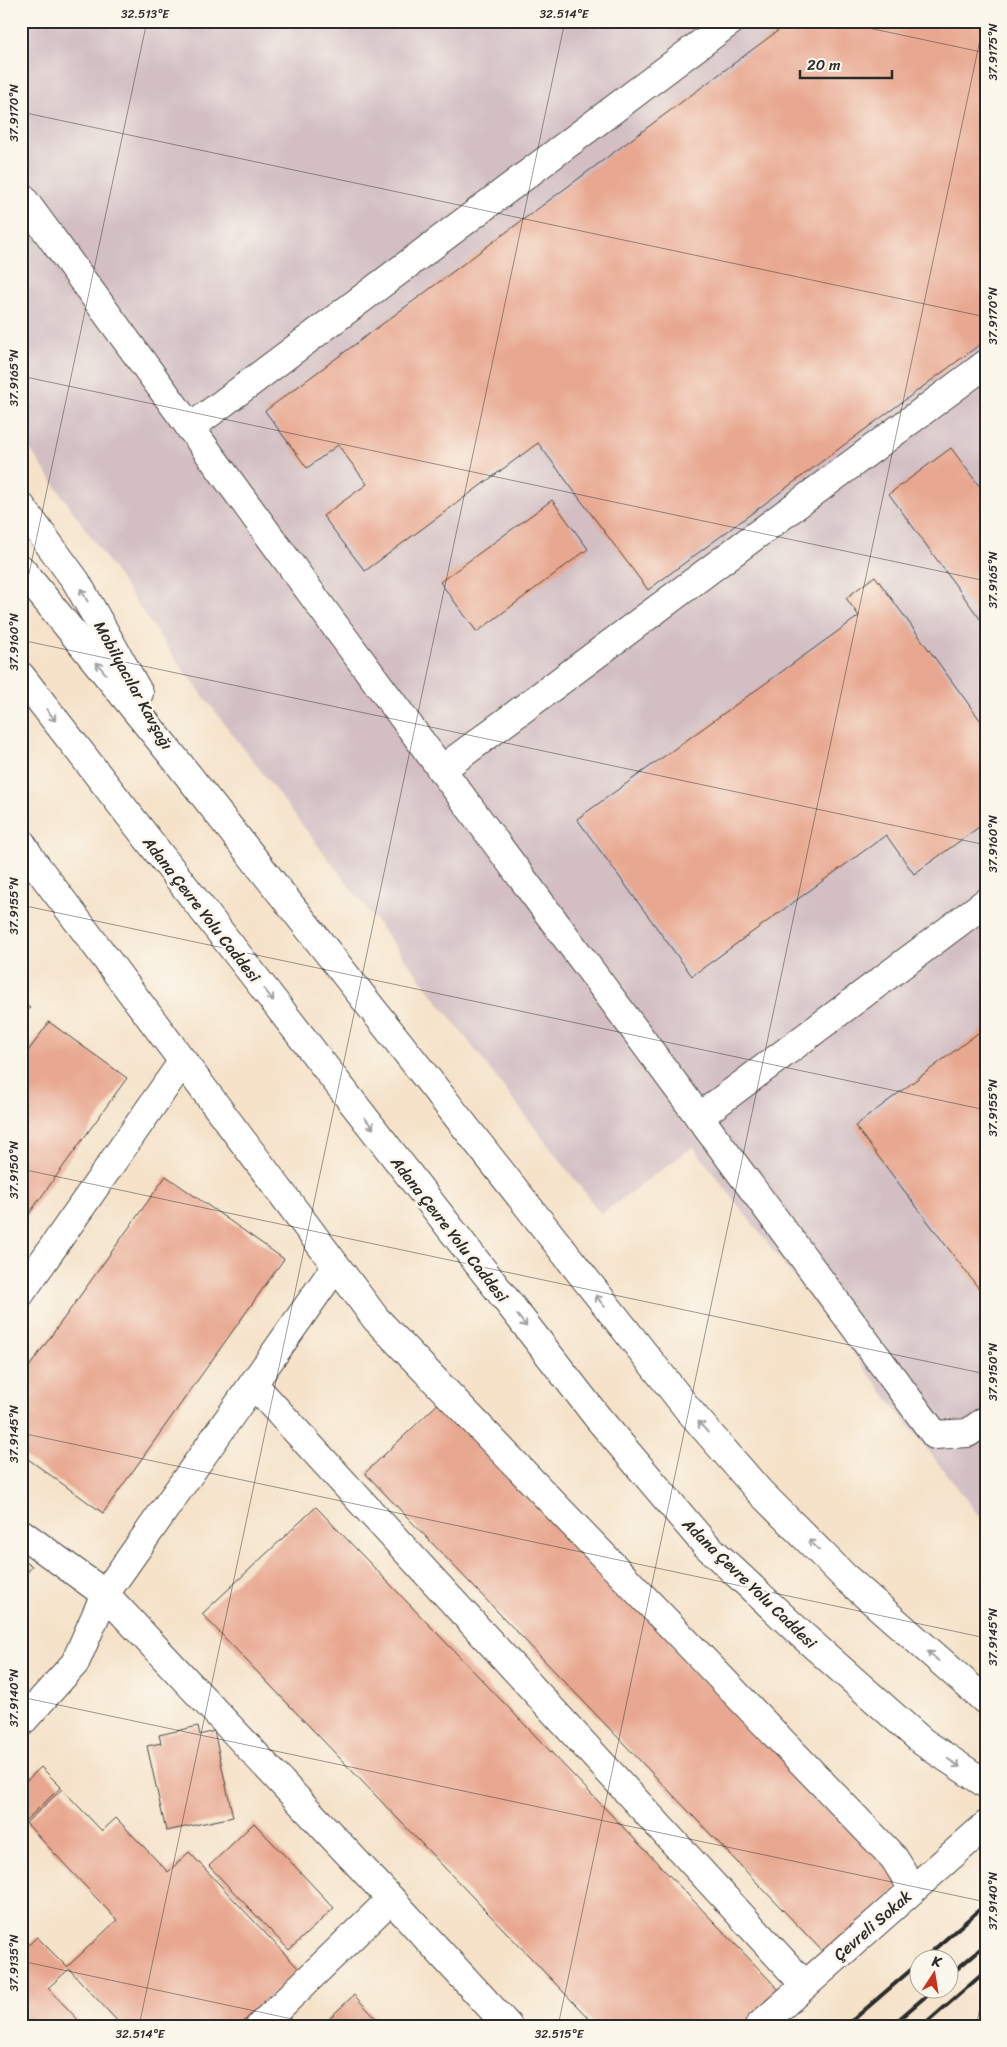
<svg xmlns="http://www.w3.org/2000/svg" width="1007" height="2047" viewBox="0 0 1007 2047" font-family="Sriracha,sans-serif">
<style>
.industrial{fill:#d2bec3}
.building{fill:#e8a790}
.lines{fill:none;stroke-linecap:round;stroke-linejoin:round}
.minor-casing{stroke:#494643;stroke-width:30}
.tertiary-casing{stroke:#494643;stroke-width:30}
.trunk-casing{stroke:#494643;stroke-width:30}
.minor{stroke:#fff;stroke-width:28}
.tertiary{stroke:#fff;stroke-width:28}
.trunk{stroke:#fff;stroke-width:28}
.rail{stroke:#2b2b2b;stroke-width:4}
.oneway{stroke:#a0a0a0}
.ticks{fill:none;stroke:#2b2b2b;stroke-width:1;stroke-opacity:0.45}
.labels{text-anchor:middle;stroke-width:5;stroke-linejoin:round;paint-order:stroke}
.street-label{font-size:16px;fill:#2b2b2b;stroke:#fbf7ec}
.neatline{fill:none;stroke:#2b2b2b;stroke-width:2}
.ticks-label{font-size:12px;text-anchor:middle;fill:#2b2b2b}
</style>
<rect width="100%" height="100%" fill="#fbf7ec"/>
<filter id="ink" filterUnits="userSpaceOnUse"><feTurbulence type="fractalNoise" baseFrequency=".02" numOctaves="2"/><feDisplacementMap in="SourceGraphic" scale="10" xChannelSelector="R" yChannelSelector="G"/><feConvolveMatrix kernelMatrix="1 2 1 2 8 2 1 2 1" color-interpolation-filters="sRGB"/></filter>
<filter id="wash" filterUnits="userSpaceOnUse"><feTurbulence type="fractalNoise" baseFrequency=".0096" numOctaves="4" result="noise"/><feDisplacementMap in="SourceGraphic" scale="20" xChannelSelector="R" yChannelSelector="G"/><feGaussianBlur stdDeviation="1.12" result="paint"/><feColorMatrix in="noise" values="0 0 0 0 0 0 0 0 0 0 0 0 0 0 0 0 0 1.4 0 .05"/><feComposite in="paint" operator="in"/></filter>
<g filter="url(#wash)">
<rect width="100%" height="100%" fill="#f5e2c9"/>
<polygon class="industrial" points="21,21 986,21 986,1525 693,1147 601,1214 181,667 21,436"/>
<g id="blocks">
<g class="building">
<polygon points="791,21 986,21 986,340 648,590 538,443 365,571 323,516 367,484 338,445 307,468 265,411"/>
<polygon points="951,448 986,495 986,627 889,494"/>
<polygon points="552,500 588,549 477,632 440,582"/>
<polygon points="875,576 986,728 986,822 914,874 886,835 692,976 577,819 859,616 846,598"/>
<polygon points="21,1002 30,1008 21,1020"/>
<polygon points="49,1022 127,1078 21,1225 21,1061"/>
<polygon points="986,1027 986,1298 855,1126"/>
<polygon points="166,1176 284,1259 103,1513 21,1454 21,1378"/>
<polygon points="444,1398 905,1880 826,1955 365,1473"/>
<polygon points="316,1507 784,1995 752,2026 596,2026 202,1614"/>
<polygon points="21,1559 32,1566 21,1581"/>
<polygon points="198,1726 200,1735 214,1731 233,1817 166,1831 147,1746 161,1743 159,1735"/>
<polygon points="41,1767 61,1787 22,1824 25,1828 21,1831 21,1786"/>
<polygon points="62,1789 102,1831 116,1818 168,1872 189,1852 299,1969 239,2026 122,2026 69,1969 48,1988 84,2026 21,2026 21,1952 37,1937 67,1967 117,1920 26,1823"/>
<polygon points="254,1823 334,1908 289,1950 209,1866"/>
<polygon points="354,1995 383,2026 321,2026"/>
</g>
</g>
</g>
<g filter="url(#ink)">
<use href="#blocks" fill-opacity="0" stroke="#494643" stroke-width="1"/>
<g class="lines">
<g class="minor-casing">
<g id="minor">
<polyline points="21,196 330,619 935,1435 968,1433 986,1420"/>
<polyline points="190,428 731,21"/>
<polyline points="441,770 986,364"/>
<polyline points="21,842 32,860 376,1319 894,1858 913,1889"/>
<polyline points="699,1117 986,902"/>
<polyline points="21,1293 183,1061"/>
<polyline points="253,1384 804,1984"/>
<polyline points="21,1533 105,1594 391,1899 260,2026"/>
<polyline points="21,1723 75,1663 105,1594 336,1266"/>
<polyline points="391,1899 508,2026"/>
</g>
</g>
<g class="tertiary-casing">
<polyline id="tertiary" points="759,2026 986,1825"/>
</g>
<g class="trunk-casing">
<g id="trunk">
<polyline points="21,506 76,581 139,693"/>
<polyline points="21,569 176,760 687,1408 759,1491 844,1576 986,1701"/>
<polyline points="21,676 598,1418 704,1543 801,1634 923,1742 986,1784"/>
</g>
</g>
<use href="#minor" class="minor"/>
<use href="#tertiary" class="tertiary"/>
<use href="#trunk" class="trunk"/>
<g class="rail">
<polyline points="922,1960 986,1904"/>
<polyline points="950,1975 986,1944"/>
<polyline points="846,2026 920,1962"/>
<polyline points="891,2026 933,1990"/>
<polyline points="923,2026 986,1971"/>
</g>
</g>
<defs><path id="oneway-shaft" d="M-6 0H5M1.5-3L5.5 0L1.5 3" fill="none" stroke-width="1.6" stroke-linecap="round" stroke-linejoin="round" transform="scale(1.25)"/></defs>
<g class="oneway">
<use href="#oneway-shaft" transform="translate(84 595) rotate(-119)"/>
<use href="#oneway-shaft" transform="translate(101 668) rotate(-129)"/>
<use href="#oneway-shaft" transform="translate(51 715) rotate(52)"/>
<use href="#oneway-shaft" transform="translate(269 995) rotate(52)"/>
<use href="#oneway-shaft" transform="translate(369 1123) rotate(52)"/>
<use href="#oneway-shaft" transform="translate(600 1301) rotate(-128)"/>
<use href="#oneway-shaft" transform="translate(522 1321) rotate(52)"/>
<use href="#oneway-shaft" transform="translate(703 1427) rotate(-131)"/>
<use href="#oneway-shaft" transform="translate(814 1545) rotate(-135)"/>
<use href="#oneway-shaft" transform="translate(933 1656) rotate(-138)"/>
<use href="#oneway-shaft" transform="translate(954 1763) rotate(34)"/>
</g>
</g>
<path class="ticks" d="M836,21l150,32M21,112l965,205M21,376l965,205M21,611l126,-590M21,640l965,205M21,905l965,205M21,1169l965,205M21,1433l965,205M21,1697l965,205M21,1961l304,65M139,2026l426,-2005M558,2026l426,-2005M976,2026l10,-46"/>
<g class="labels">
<g class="street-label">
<text transform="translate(134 685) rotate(61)" y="6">Mobilyacılar Kavşağı</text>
<text transform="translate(202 909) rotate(52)" y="6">Adana Çevre Yolu Caddesi</text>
<text transform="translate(450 1229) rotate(52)" y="6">Adana Çevre Yolu Caddesi</text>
<text transform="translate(750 1583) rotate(44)" y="6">Adana Çevre Yolu Caddesi</text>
<text transform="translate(872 1925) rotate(-41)" y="6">Çevreli Sokak</text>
</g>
</g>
<rect width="1007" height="2047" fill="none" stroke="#fbf7ec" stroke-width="55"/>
<g transform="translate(934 1974) rotate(12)"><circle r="24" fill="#fbf7ec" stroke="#a8a59f"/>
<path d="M0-4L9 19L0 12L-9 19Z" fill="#c8321e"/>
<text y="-8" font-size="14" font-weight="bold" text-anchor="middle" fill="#2b2b2b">K</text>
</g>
<path d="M800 70v8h92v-8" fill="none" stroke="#2b2b2b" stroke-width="2.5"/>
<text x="807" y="70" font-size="15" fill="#2b2b2b" stroke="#fbf7ec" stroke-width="4" paint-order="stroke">20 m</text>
<rect x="28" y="28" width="952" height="1992" class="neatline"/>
<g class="ticks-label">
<text x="145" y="18">32.513°E</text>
<text x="564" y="18">32.514°E</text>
<text transform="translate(993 52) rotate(-90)" y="4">37.9175°N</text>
<text transform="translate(14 113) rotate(-90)" y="4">37.9170°N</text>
<text transform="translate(993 316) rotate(-90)" y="4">37.9170°N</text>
<text transform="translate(14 378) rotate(-90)" y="4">37.9165°N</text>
<text transform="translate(993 580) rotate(-90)" y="4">37.9165°N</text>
<text transform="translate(14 642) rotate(-90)" y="4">37.9160°N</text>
<text transform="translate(993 844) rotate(-90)" y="4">37.9160°N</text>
<text transform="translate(14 906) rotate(-90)" y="4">37.9155°N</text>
<text transform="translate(993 1108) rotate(-90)" y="4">37.9155°N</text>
<text transform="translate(14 1170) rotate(-90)" y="4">37.9150°N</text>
<text transform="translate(993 1372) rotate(-90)" y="4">37.9150°N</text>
<text transform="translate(14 1434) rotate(-90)" y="4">37.9145°N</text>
<text transform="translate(993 1637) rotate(-90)" y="4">37.9145°N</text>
<text transform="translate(14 1698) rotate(-90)" y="4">37.9140°N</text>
<text transform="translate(993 1901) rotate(-90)" y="4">37.9140°N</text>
<text transform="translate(14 1963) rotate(-90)" y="4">37.9135°N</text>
<text x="140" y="2038">32.514°E</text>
<text x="559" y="2038">32.515°E</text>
</g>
</svg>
